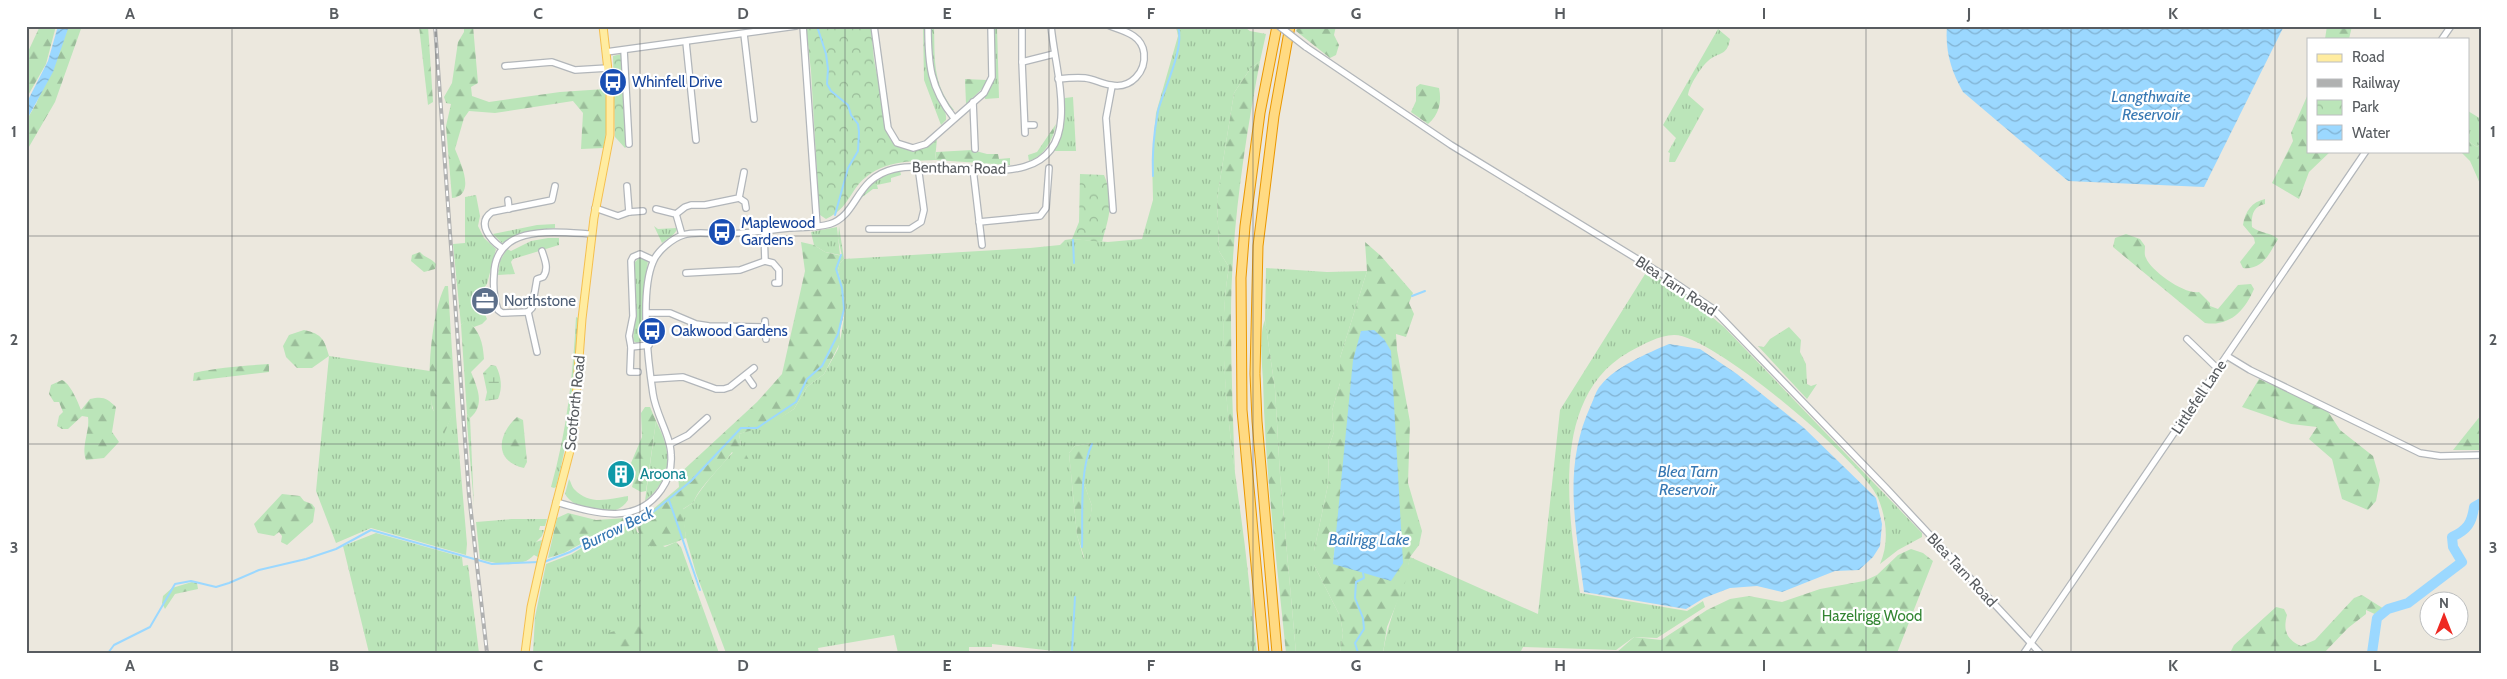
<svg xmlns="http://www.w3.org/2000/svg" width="2507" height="679" viewBox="0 0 2507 679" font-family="Cabin,sans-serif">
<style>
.grass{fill:url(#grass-tufts);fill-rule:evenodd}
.forest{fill:url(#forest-firs);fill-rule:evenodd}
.wetland{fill:url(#wetland-marsh)}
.park{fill:url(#park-crowns)}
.water{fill:url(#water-waves)}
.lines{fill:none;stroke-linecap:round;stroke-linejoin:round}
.stream{stroke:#9bd8ff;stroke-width:2}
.river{stroke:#9bd8ff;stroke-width:10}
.minor-casing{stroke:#b2b6ba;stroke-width:8}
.major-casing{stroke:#f5bf4e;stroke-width:9}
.highway-casing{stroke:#ea9700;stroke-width:11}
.minor{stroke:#fff;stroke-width:5.5}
.major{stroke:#ffeca0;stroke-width:7}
.highway{stroke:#ffda82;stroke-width:9}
.rail-casing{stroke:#b0b1b1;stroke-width:4}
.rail{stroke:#fff;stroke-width:2;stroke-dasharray:5.5;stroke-linecap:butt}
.minor-bridge-casing{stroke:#b2b6ba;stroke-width:8;stroke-linecap:butt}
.minor-bridge{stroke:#fff;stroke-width:5.5}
.grid{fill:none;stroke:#585c60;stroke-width:1;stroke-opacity:0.55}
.labels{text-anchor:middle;stroke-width:4.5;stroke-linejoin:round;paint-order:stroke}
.transit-label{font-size:15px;fill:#164399;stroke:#fff;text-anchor:start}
.street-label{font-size:15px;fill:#585c60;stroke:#fff}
.service-label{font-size:15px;fill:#4e5e75;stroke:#fff;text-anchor:start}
.culture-label{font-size:15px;fill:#0d838f;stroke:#fff;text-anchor:start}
.park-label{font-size:15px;fill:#328532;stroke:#fff}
.water-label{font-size:16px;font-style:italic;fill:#3778b3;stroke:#fff}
.neatline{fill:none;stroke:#585c60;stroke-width:2}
.grid-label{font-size:16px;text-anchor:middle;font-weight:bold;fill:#585c60}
</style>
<defs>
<pattern id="grass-tufts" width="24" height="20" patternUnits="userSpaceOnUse" patternTransform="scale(1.25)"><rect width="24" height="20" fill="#bbe5b9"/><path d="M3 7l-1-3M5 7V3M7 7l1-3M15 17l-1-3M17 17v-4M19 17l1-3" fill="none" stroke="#9bbd9a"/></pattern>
<pattern id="forest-firs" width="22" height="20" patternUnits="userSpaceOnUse" patternTransform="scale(1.25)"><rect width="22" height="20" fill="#bbe5b9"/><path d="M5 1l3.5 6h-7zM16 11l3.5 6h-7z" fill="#9bbd9a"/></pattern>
<pattern id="wetland-marsh" width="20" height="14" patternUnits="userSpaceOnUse" patternTransform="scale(1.25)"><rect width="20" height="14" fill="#bbe5b9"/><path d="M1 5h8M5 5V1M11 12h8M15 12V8" fill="none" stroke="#9bbd9a"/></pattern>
<pattern id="park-crowns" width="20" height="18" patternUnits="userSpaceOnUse" patternTransform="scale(1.25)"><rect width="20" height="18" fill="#bbe5b9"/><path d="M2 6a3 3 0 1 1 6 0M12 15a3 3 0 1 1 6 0" fill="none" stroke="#9bbd9a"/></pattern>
<pattern id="water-waves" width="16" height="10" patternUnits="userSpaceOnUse" patternTransform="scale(1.25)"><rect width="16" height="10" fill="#9bd8ff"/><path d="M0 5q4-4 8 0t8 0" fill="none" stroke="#81b2d2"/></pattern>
</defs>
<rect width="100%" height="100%" fill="#ece8de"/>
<g class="grass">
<path d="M923,26h4c0,21 -1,42 6,63 3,10 15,21 13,31l-5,5 -17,-45z"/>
<path d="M931,26h3c1,33 -2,57 20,84h-6l-17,-39z"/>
<polygon points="991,26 997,26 999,98 985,99 984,93 992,77"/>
<path d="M1176,26h67l7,5 16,3 -6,27 -10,8 -16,24 -17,106 2,52 10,16c-13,74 1,168 11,242 7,48 11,96 17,144h-185l-80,-9v3h-23v6h-71l-4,-18 -76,13 1,5h-93l-30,-80 -10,-35 -4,-28 12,-8c2,-9 38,-50 47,-57l-2,-11 31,-10 24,-15 13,-22 17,-13 14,-25 3,-13 5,-31 -8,-35 2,-7 4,-4 186,-11 30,-3 5,-5 7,-1 36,3 34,-3 11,-39 -1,-43 4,-44 22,-77zM1091,443l-8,38 9,25 -8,53 -7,-24 -8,-82 6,-7z"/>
<path d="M1718,29l12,10c-3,18 -11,12 -22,22 -7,6 -19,25 -20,34l16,14 -29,53h-6l1,-9 -2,-1 8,-14 -13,-13z"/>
<polygon points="1073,97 1076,151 1053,151 1064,126 1065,98"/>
<polygon points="2468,111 2481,119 2481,142 2477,147 2468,141"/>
<path d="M900,170l1,5 -10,3v4l-14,3 1,4h-5l-12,9c10,-16 20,-25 39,-28z"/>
<polygon points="476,195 480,216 478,226 484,238 496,249 487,284 477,297 481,311 484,312 487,319 482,324 474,327 466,321 461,325 453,244 465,243 465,197"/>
<polygon points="555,224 555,228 525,232 502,243 493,234 537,225"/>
<path d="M654,226l4,3 19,-1c-1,7 -9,10 -15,15z"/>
<polygon points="837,227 840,255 825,252 814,245 811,232"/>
<polygon points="548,238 559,238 559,245 513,259 511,262 515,274 498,275 500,261 507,249 511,251 531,241"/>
<polygon points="641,256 648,261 644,287 645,339 637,343 633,341 635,317 634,263"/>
<polygon points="1266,268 1327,272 1367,271 1340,358 1340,383 1332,411 1334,432 1328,449 1329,480 1314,551 1314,565 1340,616 1343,633 1340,653 1296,653 1280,475 1275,389 1265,320"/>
<path d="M1647,271l41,26 36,30 198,206v4l-24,13 -18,14c9,-20 7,-45 -2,-66 -15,-35 -166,-164 -204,-163 -15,0 -32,10 -45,17 -81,46 -60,165 -49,241l107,18 16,-10 2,6 -48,31 -23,-1 -18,13 -93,-3 -3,6h-137c5,-34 20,-63 27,-96l128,57 22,-204z"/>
<path d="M576,317l2,1c-4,60 -6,110 -22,169l-2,1 -3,-1c16,-56 22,-112 25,-170z"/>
<polygon points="1789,327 1801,340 1800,352 1806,364 1807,384 1811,386 1817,384 1807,399 1758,346 1764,347 1770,339"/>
<polygon points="329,356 430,371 432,408 445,431 452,415 456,416 467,544 466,555 371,528 336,543 316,491"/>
<polygon points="467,414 470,418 474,506 467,423"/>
<path d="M656,421c16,32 18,55 -11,80z"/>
<path d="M569,479c2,3 3,8 5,10 16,17 35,10 54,7v4c-12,21 -52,12 -63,-6z"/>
<path d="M512,519h35l-2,7h-5l-1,4h5l-2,6 -6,6 6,-2 -4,17 -4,-2c-12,14 -39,9 -54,4l-4,-37z"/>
<polygon points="634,522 637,532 665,547 676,542 681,547 719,653 533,653 535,617 546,564 572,554 598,538"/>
<polygon points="376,533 462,557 463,566 468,565 479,653 369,653 343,546"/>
</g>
<g class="forest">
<polygon points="40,26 56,26 46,64 26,99 26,56"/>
<polygon points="69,26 82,26 55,102 26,152 26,121 36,104"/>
<polygon points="419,26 428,26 433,102 428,105"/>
<path d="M464,26h9l5,57 -7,4 1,9 17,6 71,-10 45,-3 3,28 -4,31 -23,1 2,-36 -10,-12 -78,12 -26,-2 -5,7 -9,31c5,13 22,46 -3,49l-6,-72 5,-22 -5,-1 -2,-6 8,-14 6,-41 6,-10z"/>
<polygon points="1298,26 1336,26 1334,35 1339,45 1336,55 1330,58 1296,31"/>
<polygon points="2327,26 2352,26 2349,39 2325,39"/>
<path d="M1260,61c-16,85 -29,171 -29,257 0,52 2,104 4,156 -8,-66 -18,-141 -6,-207l-10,-16 -2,-52 17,-106 16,-24z"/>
<polygon points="965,79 987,80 985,86 966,104"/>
<path d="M1420,84l19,4c3,14 0,27 -11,36l-17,-12 5,-11v-14z"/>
<polygon points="2308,94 2308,151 2331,151 2309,172 2299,199 2272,183 2293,141 2291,133"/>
<path d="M1056,124c-2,14 -12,33 -27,37l-1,-6 9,-3z"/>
<polygon points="2468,141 2477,147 2481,142 2481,186 2470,161 2460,151 2468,151"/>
<polygon points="972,150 987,154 998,154 999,159 1010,158 1010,165 935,160 936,152"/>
<path d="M2265,199v5c-12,2 -14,12 -13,23 9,7 19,5 26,12 -9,15 -15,31 -35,29l-3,-6 15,-19 -1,-5 -11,-13c2,-14 9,-23 22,-26z"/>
<path d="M839,226l5,33 -4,4 -2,7 8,35 -6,25v13l-16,31 -17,13 -13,22 -24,16 -31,9 2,11 9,17 -7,2 -11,-12c-9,14 -35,37 -38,50l-11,7 3,29c-15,6 -28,13 -44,5l-8,-27 18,-6 27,-23 -1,-12 79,-73 25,-28 23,-103 -4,-29 13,3 11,7 17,4 -4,-18z"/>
<path d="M2126,234l14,5 5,7c0,4 -1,9 1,12 5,13 39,37 53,34l11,11v3l8,3 20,-24 13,-1 3,5c-9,21 -24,38 -49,34l-92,-76 2,-9z"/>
<path d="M1365,242l16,14 32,37 -4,10 5,11 -8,23 -10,-3 1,16 13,72 -2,61 14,48 -3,14 -9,12 -5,26 -18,44 -4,26h-43l3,-20 -3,-17 -26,-51v-14l15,-71 -1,-31 6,-17 -2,-21 8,-28v-25l27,-87zM1361,331l23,8 -51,224z"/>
<path d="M420,252c5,6 11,6 16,12l-1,5 -11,3 -13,-11 1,-6z"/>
<path d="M445,286h3l8,130h-4l-8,18c-4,-8 -9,-17 -11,-25 -8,-28 -1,-98 12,-123z"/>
<path d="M466,320c14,10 17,23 18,39l-13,13c6,15 15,33 -1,46l-3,-4 -6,-89z"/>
<path d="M1265,320l10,69 5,86 16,178h-10c-9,-91 -21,-181 -23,-273 -1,-15 -4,-47 2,-60z"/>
<path d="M304,330c18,4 20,9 25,26l-17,12h-15l-11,-11 -3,-11 6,-11z"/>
<path d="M269,364v8l-76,9 1,-8c25,-6 49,-7 75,-9z"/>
<polygon points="2259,379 2327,410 2340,430 2373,456 2380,480 2376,501 2368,510 2342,499 2332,459 2309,439 2317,427 2291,424 2242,407"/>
<path d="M62,380c8,3 16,22 19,30l9,-11c13,-3 17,-1 26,8l-4,25 7,10 -15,16 -18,2c-5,-15 4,-28 2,-43l-6,-1 -14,13h-6l-5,-3 2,-10 4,-4 -4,-10h-5l-5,-8 2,-9z"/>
<polygon points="645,407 650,407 656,421 646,491 641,492 632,487 636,472 631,463 642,437 641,413"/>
<polygon points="2481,415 2481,450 2453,450"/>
<path d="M517,417l6,3 4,42 -3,6c-30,-7 -27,-33 -7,-51z"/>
<polygon points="1091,443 1083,481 1092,506 1085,560 1077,535 1069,453 1075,446"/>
<polygon points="282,494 300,496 304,501 312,504 315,508 313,522 287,545 281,542 282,536 279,532 274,536 258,533 254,524"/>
<polygon points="568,513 596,520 626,518 627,519 564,553 548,558 557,518"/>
<polygon points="1911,549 1923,553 1933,561 1897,653 1616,653 1634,637 1661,640 1707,610 1730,599 1749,596 1782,602 1820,589 1864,581 1877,575 1898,555"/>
<polygon points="192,582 197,583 198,589 175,594 165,609 162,603 163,596 172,588"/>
<path d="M2362,595l22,14 -5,7 -13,-6v4l-18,14 -24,25h-94l4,-8 42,-38 8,2 3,6c-4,15 -1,24 14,31l14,-6 39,-42z"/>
<polygon points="641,623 649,642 605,652 608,633"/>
</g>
<path class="wetland" d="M491,365l5,1c5,10 7,22 2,33l-13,2 2,-9 -4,-19z"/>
<g class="park">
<path d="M806,26h65l3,34 16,79c14,15 32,15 47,0l-2,21c-31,1 -61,2 -80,29 -9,14 -14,23 -29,30l-6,-4 -1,-6 -8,-138z"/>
<polygon points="621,54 628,145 625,148 615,137 613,56"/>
<path d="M1080,174l24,1c11,26 5,41 -2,67l-30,-3 7,-17z"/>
</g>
<g class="water">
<polygon points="58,26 69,26 53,72 26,121 26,104 48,61"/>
<path d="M1947,26h337l-80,161 -136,-6 -105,-89c-12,-21 -18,-41 -16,-66z"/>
<polygon points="1374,330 1384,339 1391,351 1403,563 1391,581 1333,564 1353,360 1361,331"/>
<path d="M1669,344l31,5 37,25 67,54 72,70 6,26 -2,22 -7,11 -14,13 -24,1 -53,21 -25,-6 -27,2 -26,10 -18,11 -102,-17c-8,-66 -22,-124 7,-187 3,-6 5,-15 10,-20 14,-18 47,-32 68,-41z"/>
</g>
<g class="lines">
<g class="stream">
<polyline points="817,26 826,54 828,69 827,84 831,91 848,105 851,115 858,124 859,132 858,151 848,168 835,215"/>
<path d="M1153,176c-1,-21 1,-44 5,-65 6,-23 27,-62 20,-85"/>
<polyline points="1073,240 1074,263"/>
<polyline points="1412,296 1425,291"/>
<polyline points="669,500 700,590"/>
<path d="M1082,547c1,-30 -3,-76 10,-103"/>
<polyline points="544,562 570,552 603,534 653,512 691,481 741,428 757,428 796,402 807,379 822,366 838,334 844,309 842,288 836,269 841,255"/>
<polyline points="1072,651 1075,597"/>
<polyline points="108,653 114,645 150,627 175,584 191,581 216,587 229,583 259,570 306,559 336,549 371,530 492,564 539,562"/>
<polyline points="1358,653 1355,643 1364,629 1363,618 1355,598 1356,582 1364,578 1363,573"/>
</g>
<path class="river" d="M2372,653l5,-35 11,-9 20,-6 54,-41 -9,-15 -1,-10c15,-7 20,-14 22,-30l7,-4"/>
<g class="minor-casing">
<g id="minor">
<polyline points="803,26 817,226"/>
<polyline points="874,26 888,128 897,143 913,148 926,144 984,93 992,77 991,26"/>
<path d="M928,26c0,38 2,62 26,92"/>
<polyline points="1022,26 1022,62 1054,54"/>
<polyline points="744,34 754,119"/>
<polyline points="2442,39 2451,26"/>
<polyline points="686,42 696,140"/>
<polyline points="1306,47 1451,145 1665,276 1712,308 1886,488 2040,653"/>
<polyline points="624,50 629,144"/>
<polyline points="606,52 796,26"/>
<polyline points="1022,62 1025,133"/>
<polyline points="505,66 552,62 575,70 608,68"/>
<path d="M1058,79c9,-1 18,-2 27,-1 9,1 17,6 26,7 20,4 35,-13 33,-32 -2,-18 -20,-22 -34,-27"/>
<polyline points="1112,86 1106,118 1113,210"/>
<polyline points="973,102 975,149"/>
<polyline points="1025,125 1034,125"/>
<polyline points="973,169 982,245"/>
<polyline points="627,186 629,212"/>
<polyline points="739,198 745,202 746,208"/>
<polyline points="508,200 509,209"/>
<polyline points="595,208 618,216 629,212 643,211"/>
<polyline points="656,209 676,214 682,235"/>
<polyline points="676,214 685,207 691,205 705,205 739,198 744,172"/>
<polyline points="979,222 1040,216 1046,208 1049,168"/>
<polyline points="869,229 910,229 921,222 924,210 918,166"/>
<path d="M502,248c-12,-8 -26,-25 -10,-36l60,-12 3,-14"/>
<polyline points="765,261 773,263 779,270 779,283 775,283"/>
<polyline points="686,273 740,270 765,261 764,231"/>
<path d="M528,312l-26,1 -4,-3c-4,-11 -5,-23 -4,-35 1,-52 62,-43 98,-41"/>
<path d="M528,312l4,-4 5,-29 6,-2c6,-8 2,-17 -1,-26"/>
<polyline points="528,312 537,352"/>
<polyline points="647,313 670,313 696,324 709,326 765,327"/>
<polyline points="765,321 766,339"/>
<polyline points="2187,339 2218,369"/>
<polyline points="631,347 649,345"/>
<polyline points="2227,356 2250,370 2420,453 2440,456 2481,455"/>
<polyline points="638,372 630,372 631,347 629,336 633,316 631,261 633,257 640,254 653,260"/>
<polyline points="746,375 753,385"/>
<polyline points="652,379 683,377 716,389 724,389 730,387 754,368"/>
<polyline points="670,444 688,435 707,418"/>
<path d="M556,502c36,10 79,25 105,-12 7,-10 11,-22 10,-35 0,-19 -15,-40 -18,-61 -5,-33 -13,-102 0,-132 4,-11 20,-24 30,-27 13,-4 28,-1 41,-1 22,0 43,-4 65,-6 13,-1 28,0 41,-4 28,-9 25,-46 64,-55 53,-12 162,33 167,-51 2,-30 -7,-62 -10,-92"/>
<polyline points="2024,653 2366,151"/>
</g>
</g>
<g class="major-casing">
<polyline id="major" points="525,653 531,607 541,562 573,439 582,319 594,218 610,135 610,88 603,26"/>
</g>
<g class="highway-casing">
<g id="highway">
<polyline points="1264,653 1242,410 1241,278 1245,226 1260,113 1277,26"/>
<polyline points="1277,653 1257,421 1255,374 1258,246 1274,116 1290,26"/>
</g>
</g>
<use href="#minor" class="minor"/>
<use href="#major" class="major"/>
<use href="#highway" class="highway"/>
<g class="rail-casing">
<polyline id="rail" points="435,26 469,495 487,653"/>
</g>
<use href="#rail" class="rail"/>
<g class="minor-bridge-casing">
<polyline id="minor-bridge" points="1279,26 1306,47"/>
</g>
<use href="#minor-bridge" class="minor-bridge"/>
</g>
<path class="grid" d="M232,26v627M436,26v627M640,26v627M845,26v627M1049,26v627M1253,26v627M1458,26v627M1662,26v627M1866,26v627M2071,26v627M2275,26v627M26,236h2455M26,444h2455"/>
<defs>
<g id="bus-disc" transform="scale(1.4375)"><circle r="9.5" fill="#1a4fb4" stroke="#fff"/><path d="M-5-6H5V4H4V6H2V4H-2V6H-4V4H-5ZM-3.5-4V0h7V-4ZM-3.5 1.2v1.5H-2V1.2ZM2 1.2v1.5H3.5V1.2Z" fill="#fff"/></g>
<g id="office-disc" transform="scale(1.4375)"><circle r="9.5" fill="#5c6f8a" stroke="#fff"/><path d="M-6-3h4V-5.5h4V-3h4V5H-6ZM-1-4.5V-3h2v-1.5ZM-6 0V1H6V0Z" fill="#fff"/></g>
<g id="building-disc" transform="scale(1.4375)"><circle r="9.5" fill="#0f9aa8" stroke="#fff"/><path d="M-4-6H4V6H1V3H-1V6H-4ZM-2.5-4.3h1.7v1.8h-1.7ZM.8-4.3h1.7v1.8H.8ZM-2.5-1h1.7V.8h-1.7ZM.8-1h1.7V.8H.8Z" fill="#fff"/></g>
</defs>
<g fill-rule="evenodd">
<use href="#bus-disc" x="613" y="82"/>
<use href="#bus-disc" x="722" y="232"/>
<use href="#office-disc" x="485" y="301"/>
<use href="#bus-disc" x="652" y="331"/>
<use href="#building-disc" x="621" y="474"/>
</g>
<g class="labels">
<g class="transit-label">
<text x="632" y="87">Whinfell Drive</text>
<text x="741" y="228">Maplewood<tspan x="741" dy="17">Gardens</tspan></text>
<text x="671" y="336">Oakwood Gardens</text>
</g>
<g class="street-label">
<text transform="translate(959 168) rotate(1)" y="5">Bentham Road</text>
<text transform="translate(1676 286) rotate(34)" y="5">Blea Tarn Road</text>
<text transform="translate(2199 397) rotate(-56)" y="5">Littlefell Lane</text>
<text transform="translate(575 403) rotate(-84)" y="5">Scotforth Road</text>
<text transform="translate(1962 570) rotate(47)" y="5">Blea Tarn Road</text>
</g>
<g class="service-label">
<text x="504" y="306">Northstone</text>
</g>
<g class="culture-label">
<text x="640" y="479">Aroona</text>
</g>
<g class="park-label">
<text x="1872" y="621">Hazelrigg Wood</text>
</g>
<g class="water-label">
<text x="2151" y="102">Langthwaite<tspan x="2151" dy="18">Reservoir</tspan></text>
<text x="1688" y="477">Blea Tarn<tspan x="1688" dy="18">Reservoir</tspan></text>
<text transform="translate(617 528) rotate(-26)" y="6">Burrow Beck</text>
<text x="1369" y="545">Bailrigg Lake</text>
</g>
</g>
<rect width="2507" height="679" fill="none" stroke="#ffffff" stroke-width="55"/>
<rect x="2307" y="38" width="162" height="115" fill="#ffffff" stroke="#bcbebf"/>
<rect x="2317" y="54" width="25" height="8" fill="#ffeca0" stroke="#bcbebf"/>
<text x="2352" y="62" font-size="15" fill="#585c60">Road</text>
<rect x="2317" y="79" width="25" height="8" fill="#b0b1b1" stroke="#bcbebf"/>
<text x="2352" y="88" font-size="15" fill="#585c60">Railway</text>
<rect x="2317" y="100" width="25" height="15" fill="url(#park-crowns)" stroke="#bcbebf"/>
<text x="2352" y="112" font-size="15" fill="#585c60">Park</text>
<rect x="2317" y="125" width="25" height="15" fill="url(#water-waves)" stroke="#bcbebf"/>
<text x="2352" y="138" font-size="15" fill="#585c60">Water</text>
<g transform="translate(2444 616)"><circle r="24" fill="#ffffff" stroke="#bcbebf"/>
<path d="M0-4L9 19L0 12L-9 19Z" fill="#ee2922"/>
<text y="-8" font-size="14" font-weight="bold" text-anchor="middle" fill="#585c60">N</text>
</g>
<rect x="28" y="28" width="2452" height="624" class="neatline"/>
<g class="grid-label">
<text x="130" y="19">A</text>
<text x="334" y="19">B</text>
<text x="538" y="19">C</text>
<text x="743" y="19">D</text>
<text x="947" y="19">E</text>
<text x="1151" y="19">F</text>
<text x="1356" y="19">G</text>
<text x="1560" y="19">H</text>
<text x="1764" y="19">I</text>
<text x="1969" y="19">J</text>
<text x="2173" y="19">K</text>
<text x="2377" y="19">L</text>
<text x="14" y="137">1</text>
<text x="2493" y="137">1</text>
<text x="14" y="345">2</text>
<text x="2493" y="345">2</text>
<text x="14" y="553">3</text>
<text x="2493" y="553">3</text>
<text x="130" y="671">A</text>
<text x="334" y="671">B</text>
<text x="538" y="671">C</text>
<text x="743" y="671">D</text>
<text x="947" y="671">E</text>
<text x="1151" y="671">F</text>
<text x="1356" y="671">G</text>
<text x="1560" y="671">H</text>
<text x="1764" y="671">I</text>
<text x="1969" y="671">J</text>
<text x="2173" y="671">K</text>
<text x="2377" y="671">L</text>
</g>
</svg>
